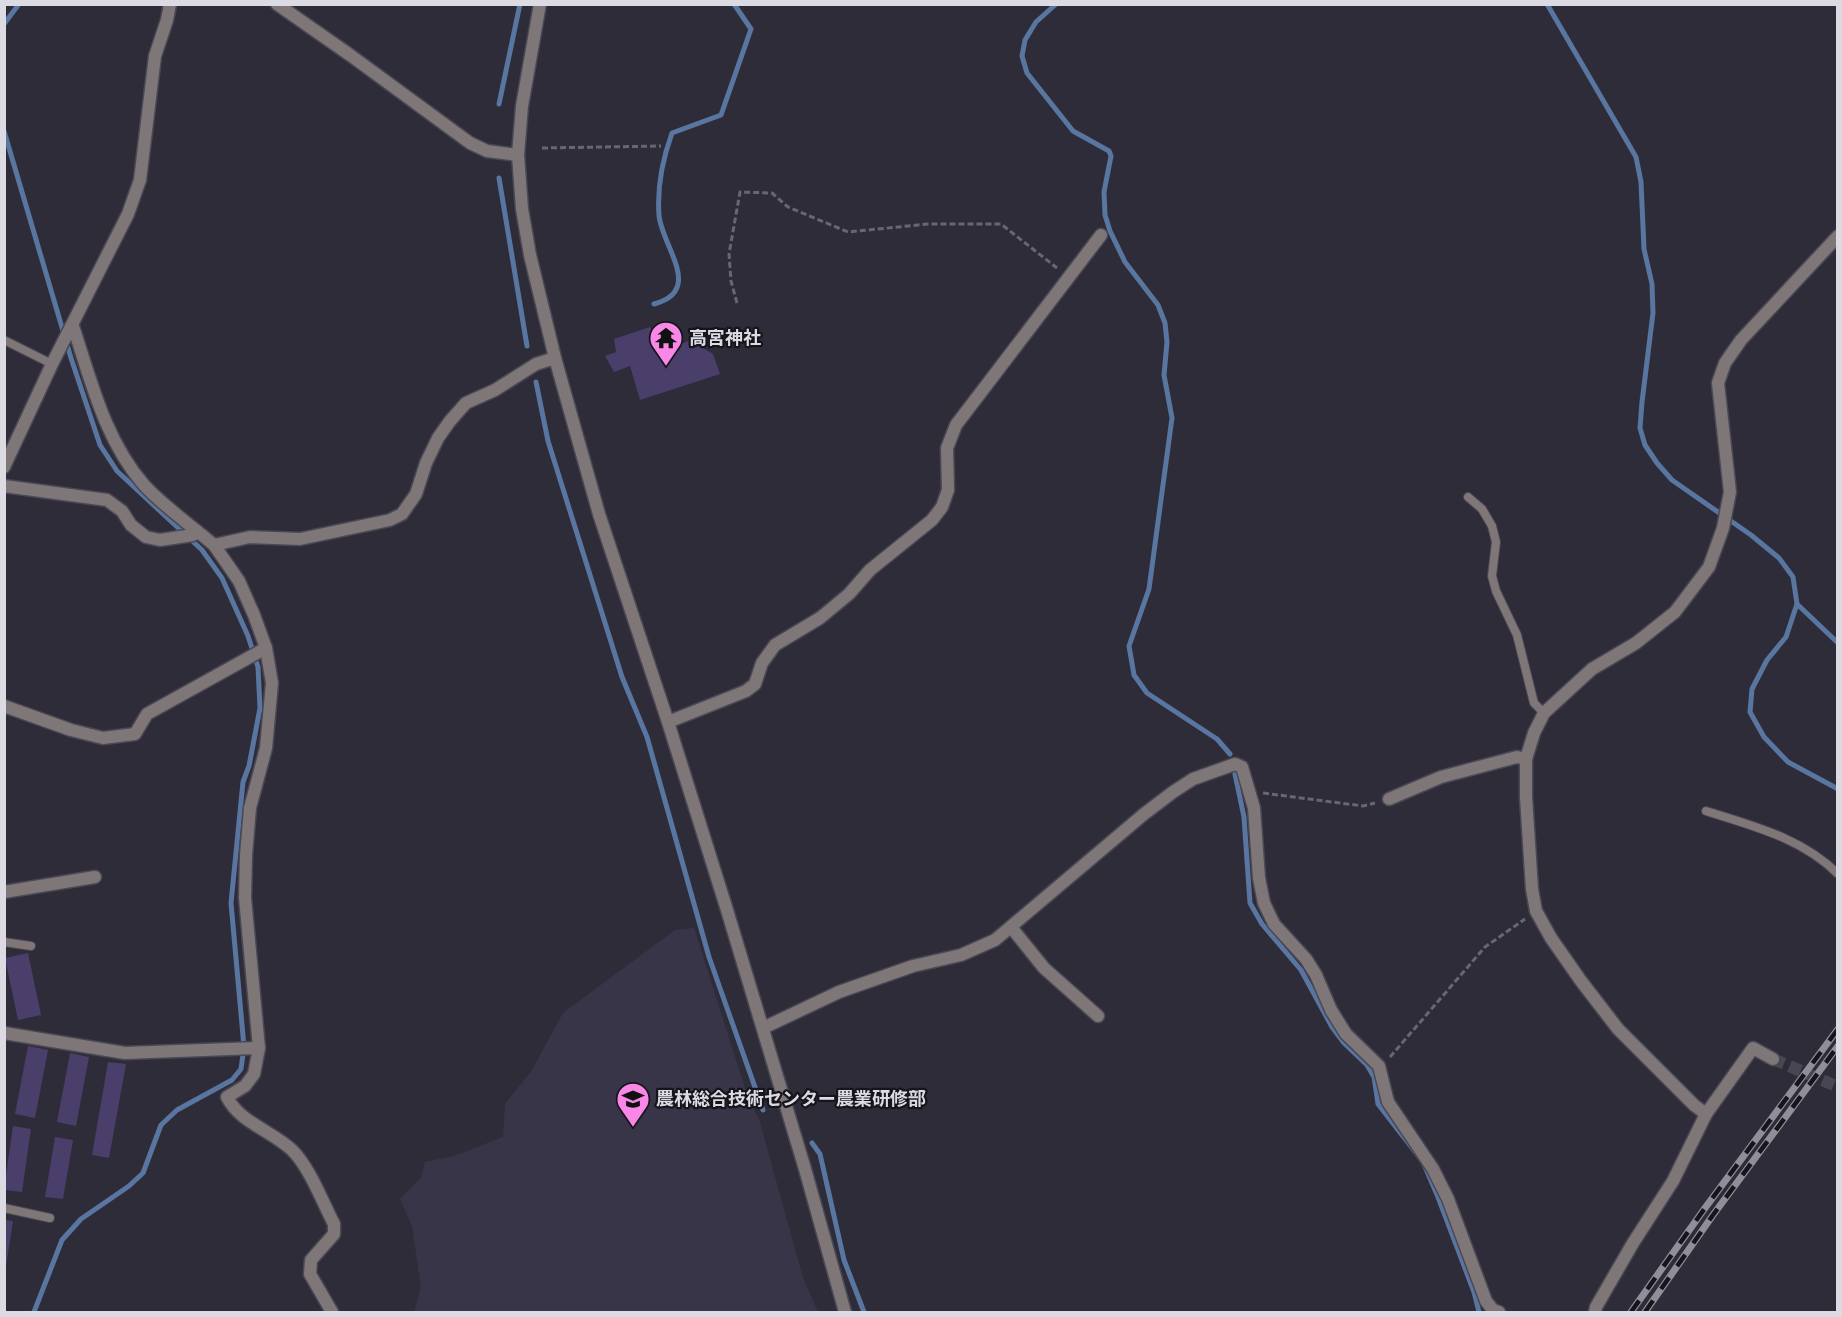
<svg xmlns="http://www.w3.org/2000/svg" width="1842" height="1317" viewBox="0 0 1842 1317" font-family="'Source Sans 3','Noto Sans JP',sans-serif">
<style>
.built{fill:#393548}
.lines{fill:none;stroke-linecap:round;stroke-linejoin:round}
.stream{stroke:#5876a0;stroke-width:5}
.building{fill:#4a3e6b}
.minor-tunnel{stroke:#494654;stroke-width:12;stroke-dasharray:12 6;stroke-linecap:butt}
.service-casing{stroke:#4b4855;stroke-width:10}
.minor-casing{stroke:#4b4855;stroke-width:15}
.tertiary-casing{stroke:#4b4855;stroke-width:15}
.path{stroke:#686672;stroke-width:3;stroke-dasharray:6 3;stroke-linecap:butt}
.service{stroke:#7f7677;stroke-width:8}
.minor{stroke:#7f7677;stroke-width:12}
.tertiary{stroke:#7f7677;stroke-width:12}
.rail-casing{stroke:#908e99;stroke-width:7}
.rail{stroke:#17151c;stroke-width:4.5;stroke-dasharray:14;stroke-linecap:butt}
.labels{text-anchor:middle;stroke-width:4.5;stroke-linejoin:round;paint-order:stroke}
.poi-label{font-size:18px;font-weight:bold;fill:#dcdbe4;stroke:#17151c;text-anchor:start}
</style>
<rect width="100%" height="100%" fill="#2f2c3a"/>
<polygon class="built" points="694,928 750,1104 759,1119 803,1278 818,1312 414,1312 421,1287 412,1226 400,1199 421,1178 425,1162 454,1156 503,1137 505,1104 532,1070 563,1013 675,930"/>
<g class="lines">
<g class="stream">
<polyline points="1056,4 1036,22 1025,40 1022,56 1027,73 1073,131 1109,151 1111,156 1104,192 1105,215 1110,231 1125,262 1158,305 1165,323 1167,342 1164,375 1172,418 1149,589 1129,646 1134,675 1147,693 1217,739 1230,754"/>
<polyline points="1547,4 1636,157 1641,182 1644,249 1652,284 1653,313 1642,402 1640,428 1645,445 1657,463 1672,480 1751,535 1779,558 1793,577 1797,604 1786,637 1767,660 1752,689 1750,712 1764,737 1788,762 1838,789"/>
<polyline points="4,24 19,4"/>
<polyline points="499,104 520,4"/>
<polyline points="4,131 71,358 100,445 117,471 202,550 222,578 248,636 258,667 260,708 249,766 243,782 231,903 244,1047 241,1069 232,1080 177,1110 161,1125 143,1173 129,1186 81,1219 62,1240 34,1312"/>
<polyline points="499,178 527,346"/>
<path d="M654,304c51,-13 7,-59 5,-89 -2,-27 4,-57 13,-82l49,-18 30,-86 -17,-25"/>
<polyline points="536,382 548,441 622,677 647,737 709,957 763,1110"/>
<polyline points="1797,604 1838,643"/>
<polyline points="1235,774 1244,817 1250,903 1262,924 1301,970 1332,1027 1344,1043 1367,1065 1374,1077 1378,1104 1423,1162 1438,1197 1474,1292 1479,1312"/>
<polyline points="812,1143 820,1154 844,1260 864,1312"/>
</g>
</g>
<g class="building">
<polygon points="650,327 661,353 690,340 713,354 720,374 640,400 630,366 614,372 605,356 616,352 614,339"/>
<polygon points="28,953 41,1015 18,1020 5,958"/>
<polygon points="28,1046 48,1050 35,1118 15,1114"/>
<polygon points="70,1053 89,1057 76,1126 57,1122"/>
<polygon points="108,1062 126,1064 109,1158 92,1155"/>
<polygon points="13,1126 31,1129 22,1192 4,1190"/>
<polygon points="55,1137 73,1140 63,1199 45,1197"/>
<polygon points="4,1220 13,1221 6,1266 4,1266"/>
</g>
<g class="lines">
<polyline class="minor-tunnel" points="1773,1059 1838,1087"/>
<g class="service-casing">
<g id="service">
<polyline points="4,340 52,364"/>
<polyline points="1468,497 1482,509 1492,526 1496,542 1492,576 1496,591 1517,635 1534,703 1544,713"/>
<path d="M1706,811c47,15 96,27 132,63"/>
<polyline points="4,942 31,946"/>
<polyline points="4,1208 50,1218"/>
</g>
</g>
<g class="minor-casing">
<g id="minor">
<polyline points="277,4 350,55 470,143 487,151 518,155"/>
<path d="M73,326c18,55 32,114 71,159 18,20 49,42 70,60l25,36 15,34 12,33 6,35 -6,65 -16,60 -4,47 -1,43 14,150 -5,26 -9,12 -18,11c12,25 45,34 65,53 18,18 30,51 42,74v10l-23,26 -1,14 22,38"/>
<polyline points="4,467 52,364 128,214 140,180 155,56 167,20 170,4"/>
<polyline points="4,486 107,500 122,511 131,525 146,537 160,540 193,535 197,531"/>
<polyline points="214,545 250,537 300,539 390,520 402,514 416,494 426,463 438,438 450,421 466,403 495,390 536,364 555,358"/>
<polyline points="4,706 71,730 103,738 135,734 147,714 266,648"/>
<polyline points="668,722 746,691 755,684 762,663 775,645 820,618 849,594 870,570 932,520 942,507 948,490 947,448 956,425 1101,235"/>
<polyline points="1389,799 1441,777 1517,757 1526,759"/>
<polyline points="4,892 95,877"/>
<polyline points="1011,927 1044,968 1098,1016"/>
<polyline points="763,1028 839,992 913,966 961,955 995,940 1144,814 1173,792 1193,779 1235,764 1242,767 1254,808 1259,878 1264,903 1274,924 1306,959 1316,975 1331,1010 1346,1034 1379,1066 1388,1102 1433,1169 1448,1199 1486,1301 1493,1310 1499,1312"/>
<polyline points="4,1033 125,1053 259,1048"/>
<polyline points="1706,1114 1694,1105 1618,1029 1581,981 1551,938 1536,911 1532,889 1526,797 1526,759 1534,733 1544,713 1592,669 1636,643 1675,612 1709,567 1723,528 1730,492 1718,383 1725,363 1741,340 1838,236"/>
<polyline points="1595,1312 1596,1307 1633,1243 1673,1181 1706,1114 1753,1048 1773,1059"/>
</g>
</g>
<g class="tertiary-casing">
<polyline id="tertiary" points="540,4 522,106 518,155 522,209 530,255 555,358 599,514 668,722 727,910 805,1169 845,1312"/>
</g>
<g class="path">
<polyline points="542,148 661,146"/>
<polyline points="737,303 731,281 729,254 740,192 772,193 788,207 848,232 928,224 1001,224 1057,268"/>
<polyline points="1263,793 1363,806 1375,803"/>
<polyline points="1390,1057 1485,947 1525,919"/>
</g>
<use href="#service" class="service"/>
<use href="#minor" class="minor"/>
<use href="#tertiary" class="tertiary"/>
<g class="rail-casing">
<g id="rail">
<polyline points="1631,1312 1705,1208 1838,1029"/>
<polyline points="1645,1312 1713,1215 1838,1046"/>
</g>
</g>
<use href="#rail" class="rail"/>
</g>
<defs>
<g id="temple-pin" transform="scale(1.725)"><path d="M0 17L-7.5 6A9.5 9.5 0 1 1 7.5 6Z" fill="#f987e8" stroke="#17151c"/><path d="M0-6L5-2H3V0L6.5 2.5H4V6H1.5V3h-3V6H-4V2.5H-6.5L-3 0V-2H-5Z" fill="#111"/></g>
<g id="university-pin" transform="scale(1.725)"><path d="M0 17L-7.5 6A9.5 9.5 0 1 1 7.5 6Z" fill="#f987e8" stroke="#17151c"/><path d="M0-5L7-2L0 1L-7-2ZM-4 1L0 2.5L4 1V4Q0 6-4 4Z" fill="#111"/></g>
</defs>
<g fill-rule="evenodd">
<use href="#temple-pin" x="666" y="338"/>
<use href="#university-pin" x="633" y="1099"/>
</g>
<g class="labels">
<g class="poi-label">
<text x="689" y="344">高宮神社</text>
<text x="656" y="1105">農林総合技術センター農業研修部</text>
</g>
</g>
<rect width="1842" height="1317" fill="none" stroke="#dcdbe4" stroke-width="12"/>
</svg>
